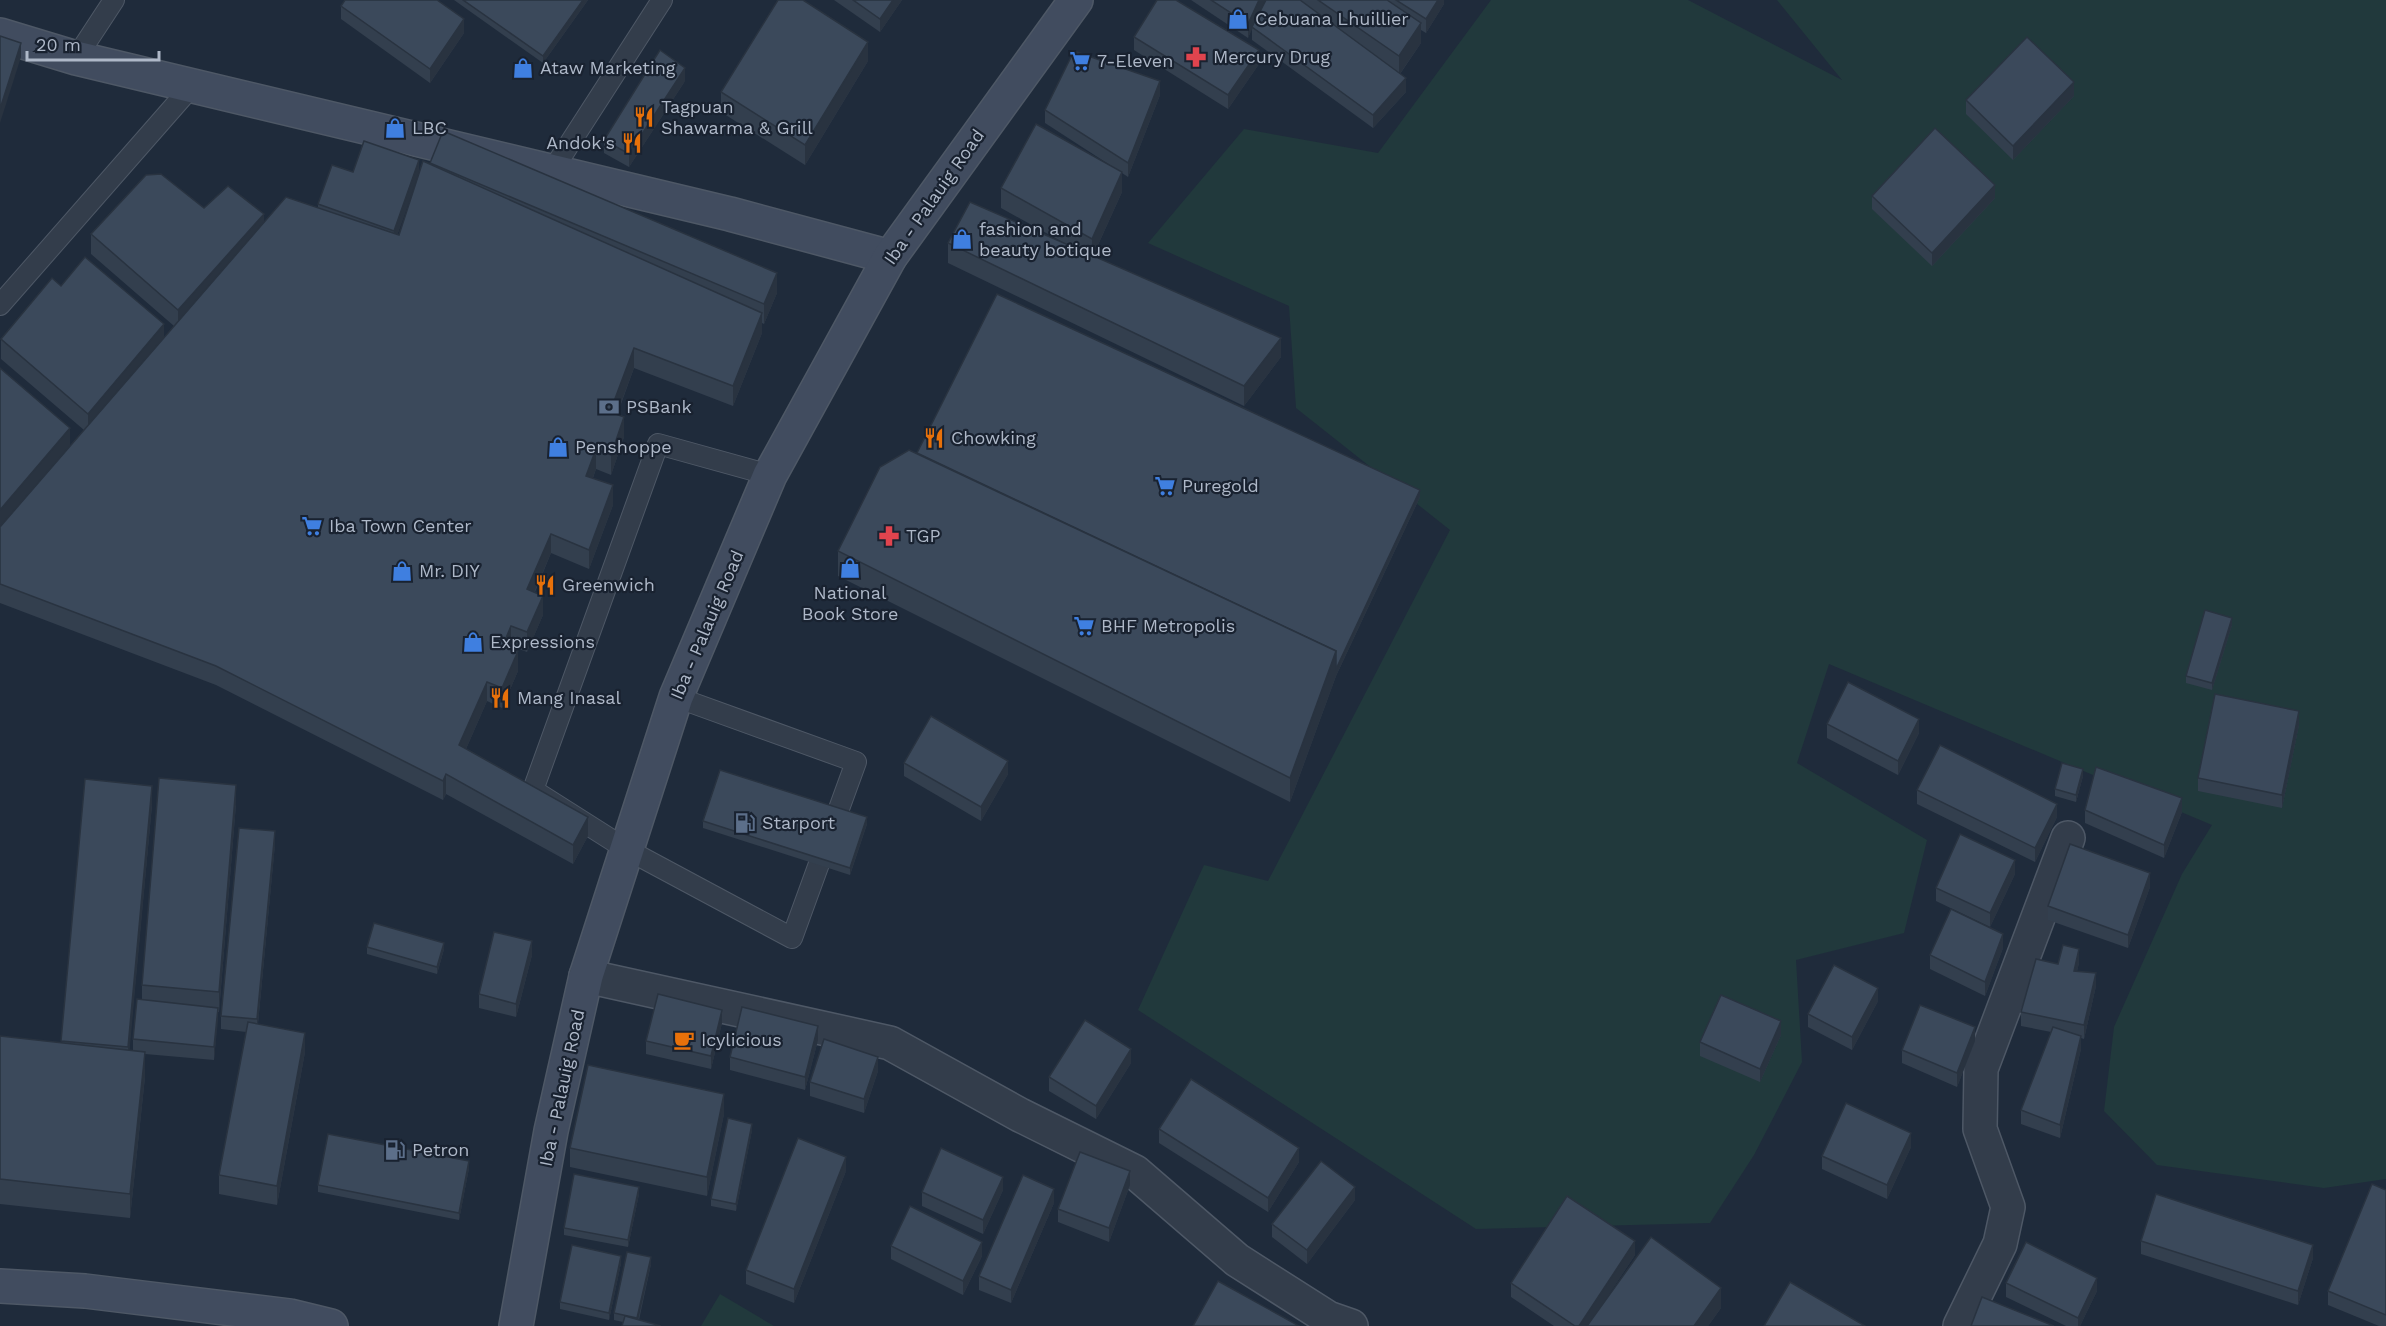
<svg xmlns="http://www.w3.org/2000/svg" width="2386" height="1326" viewBox="0 0 2386 1326" font-family="'Work Sans',sans-serif">
<style>
.green{fill:#21393c}
.lines{fill:none;stroke-linecap:round;stroke-linejoin:round}
.lane-casing{stroke:#4e5866;stroke-width:22}
.street-casing{stroke:#4e5866;stroke-width:36}
.secondary-casing{stroke:#4e5866;stroke-width:36}
.lane{stroke:#333d4b;stroke-width:20}
.street{stroke:#333d4b;stroke-width:33}
.secondary{stroke:#414c5f;stroke-width:33}
.wall{fill:#333f4e;fill-rule:evenodd}
.shaded-wall{fill:#293340}
.building{fill:#3b495b;stroke:#293340;stroke-width:1.5}
.labels{text-anchor:middle;stroke-width:4.5;stroke-linejoin:round;paint-order:stroke}
.poi-label{font-size:18px;fill:#aeb8c8;stroke:#192230;text-anchor:start}
.street-label{font-size:18px;fill:#aeb8c8;stroke:#192230}
</style>
<rect width="100%" height="100%" fill="#1f2b3b"/>
<g class="green">
<polygon points="1491,0 1688,0 1842,80 1777,0 2386,0 2386,1179 2324,1188 2157,1165 2104,1111 2114,1027 2182,874 2212,825 1829,664 1797,763 1927,840 1904,933 1796,960 1802,1062 1754,1155 1710,1223 1476,1229 1138,1010 1204,865 1268,881 1450,530 1296,408 1289,306 1148,243 1244,129 1378,153"/>
<polygon points="720,1294 774,1326 701,1326"/>
</g>
<g class="lines">
<g class="lane-casing">
<g id="lane">
<polyline points="76,58 114,0"/>
<polyline points="552,171 662,0"/>
<polyline points="0,305 192,86"/>
<polyline points="676,697 856,762 792,938 626,849 533,790 658,444 770,475"/>
</g>
</g>
<g class="street-casing">
<g id="street">
<polyline points="586,976 890,1043 1020,1115 1135,1172 1237,1260 1328,1318 1351,1326"/>
<polyline points="1960,1326 2000,1244 2008,1207 1980,1129 1981,1069 2068,838"/>
</g>
</g>
<g class="secondary-casing">
<g id="secondary">
<polyline points="0,35 76,58 730,214 890,257"/>
<polyline points="0,1286 85,1291 290,1316 331,1326"/>
<polyline points="516,1326 551,1131 586,976 676,697 770,475 890,257 1076,0"/>
</g>
</g>
<use href="#lane" class="lane"/>
<use href="#street" class="street"/>
<use href="#secondary" class="secondary"/>
</g>
<g class="wall">
<polygon points="454,0 588,0 543,63"/>
<polygon points="834,0 902,0 880,32"/>
<polygon points="1191,0 1444,0 1444,4 1426,33 1421,30 1421,43 1400,74 1406,92 1373,128 1252,40 1252,28 1248,38"/>
<polygon points="341,6 464,33 430,83 341,19"/>
<polygon points="1134,37 1259,64 1228,109 1134,50"/>
<polygon points="868,61 805,165 721,112 721,92"/>
<polygon points="685,81 629,167 604,153 604,140"/>
<polygon points="1160,95 1128,177 1122,173 1122,192 1093,256 1281,357 1244,406 948,263 948,243 1066,244 1001,208 1001,188 1116,169 1045,123 1045,110"/>
<polygon points="2074,96 2013,160 1966,114 1966,100"/>
<path d="M430,163l347,130 -13,31 -2,-1v10l-29,73 -99,-38 -17,47 7,22 -13,38 -15,-6 -3,9 20,27 -24,64 -38,-16 -16,39 8,23 -16,37 -16,-6 -1,2 8,23 -16,37 -15,-7 -21,48 122,87 -15,28 -127,-70 -3,6 -227,-115 -216,-82v-235l70,78 14,-16 -83,-71v-20l60,-53 103,52 10,-12 -83,-72v-20l113,-26 60,15 54,-15v-4l35,-32 66,1 11,-9zM416,182l-17,53h-2z"/>
<polygon points="1872,196 1995,198 1932,266 1872,209"/>
<polygon points="917,453 1420,497 1336,676 1290,802 838,576 838,551"/>
<polygon points="2232,625 2212,690 2186,683 2186,676"/>
<polygon points="1827,724 1919,733 1898,775 1827,738"/>
<polygon points="2299,725 2282,808 2198,791 2198,778"/>
<polygon points="904,763 1008,774 981,821 904,776"/>
<polygon points="2083,776 2076,802 2055,796 2055,789"/>
<polygon points="85,779 152,805 129,1050 133,1051 133,1039 142,1000 142,985 236,804 219,1012 218,1012 214,1060 145,1054 145,1077 130,1218 0,1204 0,1036 61,1043"/>
<polygon points="1917,790 2057,817 2035,862 1917,804"/>
<polygon points="2085,810 2182,812 2164,858 2085,823"/>
<polygon points="703,821 867,824 850,875 703,828"/>
<polygon points="275,844 258,1024 305,1052 277,1205 219,1194 219,1175 246,1032 221,1029 221,1016"/>
<polygon points="2015,874 1990,927 1936,901 1936,888"/>
<polygon points="2150,887 2128,948 2048,920 2048,906"/>
<polygon points="367,947 444,949 437,974 367,954"/>
<polygon points="2003,948 1985,996 1930,969 1930,955"/>
<polygon points="532,955 516,1017 479,1008 479,994"/>
<polygon points="2079,963 2077,971 2096,986 2084,1039 2081,1038 2081,1049 2060,1138 2021,1124 2021,1110 2051,1032 2021,1026 2021,1012 2058,964"/>
<polygon points="1878,1001 1852,1050 1808,1027 1808,1014"/>
<polygon points="722,1023 711,1069 646,1054 646,1041"/>
<polygon points="1781,1035 1760,1082 1700,1056 1700,1042"/>
<polygon points="818,1040 805,1090 730,1070 730,1057"/>
<polygon points="1975,1041 1957,1087 1902,1063 1902,1050"/>
<polygon points="1131,1063 1096,1119 1049,1091 1049,1077"/>
<polygon points="878,1071 864,1113 810,1096 810,1082"/>
<polygon points="724,1114 707,1196 570,1167 570,1148"/>
<polygon points="1159,1129 1299,1162 1268,1212 1159,1143"/>
<polygon points="752,1130 736,1211 711,1206 711,1199"/>
<polygon points="1911,1147 1887,1199 1822,1169 1822,1156"/>
<polygon points="469,1168 459,1220 318,1192 318,1185"/>
<polygon points="846,1171 794,1303 746,1284 746,1270"/>
<polygon points="1130,1185 1109,1242 1058,1222 1058,1209"/>
<polygon points="1003,1190 983,1234 922,1206 922,1192"/>
<polygon points="2386,1190 2386,1326 2379,1326 2328,1305 2328,1291"/>
<polygon points="639,1194 628,1247 564,1235 564,1228"/>
<polygon points="1355,1200 1307,1264 1272,1237 1272,1224"/>
<polygon points="1054,1203 1011,1303 979,1290 979,1276"/>
<polygon points="2141,1241 2313,1258 2298,1305 2141,1254"/>
<polygon points="891,1246 982,1256 963,1295 891,1259"/>
<polygon points="1635,1255 1595,1315 1721,1308 1708,1326 1554,1326 1511,1297 1511,1283"/>
<polygon points="621,1263 609,1320 560,1309 560,1302"/>
<polygon points="651,1264 639,1320 623,1322 614,1320 614,1313"/>
<polygon points="2006,1283 2097,1291 2080,1326 2066,1326 2006,1297"/>
</g>
<g class="shaded-wall">
<polygon points="583,0 588,0 543,63 543,56"/>
<polygon points="893,0 902,0 880,32 880,19"/>
<polygon points="1259,0 1266,0 1248,38 1248,24"/>
<polygon points="1438,0 1444,0 1444,4 1426,33 1426,19"/>
<polygon points="464,19 464,33 430,83 430,69"/>
<polygon points="1421,23 1421,43 1399,75 1399,56"/>
<polygon points="868,42 868,61 805,165 805,145"/>
<polygon points="21,43 21,57 0,123 0,109"/>
<polygon points="1259,50 1259,64 1228,109 1228,95"/>
<polygon points="685,68 685,81 629,167 629,154"/>
<polygon points="1406,78 1406,92 1373,128 1373,115"/>
<polygon points="1160,81 1160,95 1128,177 1128,163"/>
<polygon points="2074,82 2074,96 2013,160 2013,146"/>
<polygon points="419,160 419,174 394,245 394,231"/>
<polygon points="1122,172 1122,192 1092,258 1092,239"/>
<polygon points="1995,185 1995,198 1932,266 1932,253"/>
<polygon points="264,214 264,234 178,329 178,310"/>
<polygon points="777,273 777,293 764,324 764,304"/>
<polygon points="762,313 762,333 733,406 733,386"/>
<polygon points="164,324 164,344 88,434 88,414"/>
<polygon points="1281,338 1281,357 1244,406 1244,386"/>
<polygon points="634,348 634,368 610,432 610,412"/>
<polygon points="624,417 624,437 611,475 611,455"/>
<polygon points="70,428 70,447 0,530 0,510"/>
<polygon points="596,449 596,469 586,496 586,476"/>
<polygon points="613,485 613,505 589,569 589,550"/>
<polygon points="1420,490 1420,497 1336,676 1290,802 1290,778 1336,651"/>
<polygon points="551,534 551,553 527,609 527,589"/>
<polygon points="543,596 543,615 527,652 527,632"/>
<polygon points="2232,618 2232,625 2212,690 2212,683"/>
<polygon points="511,626 511,646 503,664 503,645"/>
<polygon points="518,651 518,671 502,708 502,688"/>
<polygon points="487,682 487,701 459,765 459,745"/>
<polygon points="2299,711 2299,725 2282,808 2282,795"/>
<polygon points="1919,719 1919,733 1898,775 1898,761"/>
<polygon points="1008,761 1008,774 981,821 981,807"/>
<polygon points="2083,769 2083,776 2076,802 2076,795"/>
<polygon points="446,774 446,794 443,800 443,781"/>
<polygon points="236,785 236,804 219,1012 219,992"/>
<polygon points="152,786 152,805 128,1067 128,1047"/>
<polygon points="2182,798 2182,812 2164,858 2164,845"/>
<polygon points="2057,804 2057,817 2035,862 2035,848"/>
<polygon points="588,817 588,836 573,864 573,845"/>
<polygon points="867,817 867,824 850,875 850,868"/>
<polygon points="275,831 275,844 257,1033 257,1019"/>
<polygon points="2015,860 2015,874 1990,927 1990,913"/>
<polygon points="2150,873 2150,887 2128,948 2128,935"/>
<polygon points="2003,934 2003,948 1985,996 1985,982"/>
<polygon points="532,941 532,955 516,1017 516,1004"/>
<polygon points="444,943 444,949 437,974 437,967"/>
<polygon points="2079,949 2079,963 2074,984 2074,971"/>
<polygon points="2096,973 2096,986 2084,1039 2084,1025"/>
<polygon points="1878,988 1878,1001 1852,1050 1852,1037"/>
<polygon points="218,1008 218,1021 214,1060 214,1047"/>
<polygon points="722,1010 722,1023 711,1069 711,1056"/>
<polygon points="1781,1021 1781,1035 1760,1082 1760,1069"/>
<polygon points="818,1026 818,1040 805,1090 805,1077"/>
<polygon points="1975,1027 1975,1041 1957,1087 1957,1073"/>
<polygon points="305,1033 305,1052 277,1205 277,1186"/>
<polygon points="2081,1036 2081,1049 2060,1138 2060,1125"/>
<polygon points="1131,1049 1131,1063 1096,1119 1096,1106"/>
<polygon points="145,1052 145,1077 130,1218 130,1194"/>
<polygon points="878,1057 878,1071 864,1113 864,1099"/>
<polygon points="724,1094 724,1114 707,1196 707,1177"/>
<polygon points="752,1124 752,1130 736,1211 736,1204"/>
<polygon points="1911,1133 1911,1147 1887,1199 1887,1185"/>
<polygon points="1299,1148 1299,1162 1268,1212 1268,1198"/>
<polygon points="846,1157 846,1171 794,1303 794,1289"/>
<polygon points="469,1161 469,1168 459,1220 459,1213"/>
<polygon points="1130,1171 1130,1185 1109,1242 1109,1228"/>
<polygon points="1003,1177 1003,1190 983,1234 983,1220"/>
<polygon points="639,1187 639,1194 628,1247 628,1240"/>
<polygon points="1355,1187 1355,1200 1307,1264 1307,1250"/>
<polygon points="1054,1189 1054,1203 1011,1303 1011,1290"/>
<polygon points="1635,1241 1635,1255 1588,1326 1579,1326"/>
<polygon points="982,1242 982,1256 963,1295 963,1281"/>
<polygon points="2313,1245 2313,1258 2298,1305 2298,1291"/>
<polygon points="621,1256 621,1263 609,1320 609,1313"/>
<polygon points="651,1257 651,1264 637,1325 637,1318"/>
<polygon points="2097,1278 2097,1291 2080,1326 2078,1326 2078,1318"/>
<polygon points="1721,1288 1721,1308 1708,1326 1694,1326"/>
</g>
<g class="building">
<polygon points="345,0 437,0 464,19 430,69 341,6"/>
<polygon points="463,0 583,0 543,56"/>
<polygon points="778,0 803,0 868,42 805,145 721,92"/>
<polygon points="853,0 893,0 880,19"/>
<polygon points="1157,0 1176,0 1259,50 1228,95 1134,37"/>
<polygon points="1211,0 1259,0 1248,24"/>
<polygon points="1266,0 1300,0 1406,78 1373,115 1252,27"/>
<polygon points="1318,0 1387,0 1421,23 1399,56"/>
<polygon points="1396,0 1438,0 1426,19"/>
<polygon points="0,36 21,43 0,109"/>
<polygon points="2027,37 2074,82 2013,146 1966,100"/>
<polygon points="660,50 685,68 629,154 604,140"/>
<polygon points="1074,51 1160,81 1128,163 1045,110"/>
<polygon points="1036,124 1122,172 1092,239 1001,188"/>
<polygon points="1935,128 1995,185 1932,253 1872,196"/>
<polygon points="443,131 777,273 764,304 430,163"/>
<polygon points="364,141 419,160 394,231 318,204 332,165 353,172"/>
<polygon points="423,161 762,313 733,386 634,348 610,412 624,417 611,455 596,449 586,476 613,485 589,550 551,534 527,589 543,596 527,632 511,626 503,645 518,651 502,688 487,682 459,745 588,817 573,845 446,774 443,781 216,666 0,584 0,527 286,197 399,235"/>
<polygon points="161,174 204,208 228,186 264,214 178,310 91,234 146,175"/>
<polygon points="970,202 1281,338 1244,386 948,243"/>
<polygon points="85,257 164,324 88,414 1,339 52,278 61,286"/>
<polygon points="997,294 1420,490 1336,669 1336,651 917,453"/>
<polygon points="0,368 70,428 0,510"/>
<polygon points="909,450 1336,651 1290,778 838,551 880,467"/>
<polygon points="2205,610 2232,618 2212,683 2186,676"/>
<polygon points="1848,682 1919,719 1898,761 1827,724"/>
<polygon points="2215,694 2299,711 2282,795 2198,778"/>
<polygon points="931,716 1008,761 981,807 904,763"/>
<polygon points="1940,745 2057,804 2035,848 1917,790"/>
<polygon points="2062,763 2083,769 2076,795 2055,789"/>
<polygon points="2096,767 2182,798 2164,845 2085,810"/>
<polygon points="720,770 867,817 850,868 703,821"/>
<polygon points="159,778 236,785 219,992 142,985"/>
<polygon points="85,779 152,786 128,1047 61,1041"/>
<polygon points="239,828 275,831 257,1019 221,1016"/>
<polygon points="1960,834 2015,860 1990,913 1936,888"/>
<polygon points="2070,844 2150,873 2128,935 2048,906"/>
<polygon points="1951,909 2003,934 1985,982 1930,955"/>
<polygon points="374,923 444,943 437,967 367,947"/>
<polygon points="494,932 532,941 516,1004 479,994"/>
<polygon points="2063,945 2079,949 2074,971 2096,973 2084,1025 2021,1012 2036,959 2058,964"/>
<polygon points="1834,965 1878,988 1852,1037 1808,1014"/>
<polygon points="658,994 722,1010 711,1056 646,1041"/>
<polygon points="1721,995 1781,1021 1760,1069 1700,1042"/>
<polygon points="137,999 218,1008 214,1047 133,1039"/>
<polygon points="1920,1005 1975,1027 1957,1073 1902,1050"/>
<polygon points="742,1007 818,1026 805,1077 730,1057"/>
<polygon points="1085,1020 1131,1049 1096,1106 1049,1077"/>
<polygon points="248,1022 305,1033 277,1186 219,1175"/>
<polygon points="2053,1027 2081,1036 2060,1125 2021,1110"/>
<polygon points="0,1036 145,1052 130,1194 0,1179"/>
<polygon points="824,1039 878,1057 864,1099 810,1082"/>
<polygon points="588,1065 724,1094 707,1177 570,1148"/>
<polygon points="1191,1079 1299,1148 1268,1198 1159,1129"/>
<polygon points="1846,1103 1911,1133 1887,1185 1822,1156"/>
<polygon points="728,1118 752,1124 736,1204 711,1199"/>
<polygon points="328,1134 469,1161 459,1213 318,1185"/>
<polygon points="798,1138 846,1157 794,1289 746,1270"/>
<polygon points="941,1148 1003,1177 983,1220 922,1192"/>
<polygon points="1080,1152 1130,1171 1109,1228 1058,1209"/>
<polygon points="1321,1161 1355,1187 1307,1250 1272,1224"/>
<polygon points="574,1174 639,1187 628,1240 564,1228"/>
<polygon points="1023,1175 1054,1189 1011,1290 979,1276"/>
<polygon points="2372,1184 2386,1190 2386,1315 2328,1291"/>
<polygon points="2156,1194 2313,1245 2298,1291 2141,1241"/>
<polygon points="1567,1196 1635,1241 1579,1326 1575,1326 1511,1283"/>
<polygon points="910,1206 982,1242 963,1281 891,1246"/>
<polygon points="1651,1237 1721,1288 1694,1326 1587,1326"/>
<polygon points="2026,1242 2097,1278 2078,1318 2006,1283"/>
<polygon points="572,1245 621,1256 609,1313 560,1302"/>
<polygon points="627,1252 651,1257 637,1318 614,1313"/>
<polygon points="1218,1281 1299,1326 1193,1326"/>
<polygon points="1790,1282 1865,1326 1764,1326"/>
<polygon points="1982,1297 2054,1326 1971,1326"/>
<polygon points="625,1316 661,1326 622,1326"/>
</g>
<defs>
<g id="shop-bare" transform="scale(1.62)"><path d="M-5-2.5h2.3a2.7 3.5 0 0 1 5.4 0H5L5.5 6h-11ZM-1.5-2.5h3a1.5 2.3 0 0 0-3 0Z" fill="#3f7fe0" stroke="#192230" stroke-width="2.5" paint-order="stroke"/></g>
<g id="pharmacy-bare" transform="scale(1.62)"><path d="M-2-6h4v4h4v4h-4v4h-4v-4h-4v-4h4Z" fill="#e0444e" stroke="#192230" stroke-width="2.5" paint-order="stroke"/></g>
<g id="supermarket-bare" transform="scale(1.62)"><path d="M-6-5.5h2.5l.6 2H6L4.5 2H-2.5L-4.4-4H-6ZM-1.5 3.2a1.3 1.3 0 1 0 .1 0ZM3 3.2a1.3 1.3 0 1 0 .1 0Z" fill="#3f7fe0" stroke="#192230" stroke-width="2.5" paint-order="stroke"/></g>
<g id="restaurant-bare" transform="scale(1.62)"><path d="M-5-6h1v4h1v-4h1v4h1v-4h1v5L-1.5 .5V6h-2V.5L-5-1ZM5-6V6H3V1.5H1.5Q1.5-4 5-6Z" fill="#e8710a" stroke="#192230" stroke-width="2.5" paint-order="stroke"/></g>
<g id="bank-bare" transform="scale(1.62)"><path d="M-6-4H6V4H-6ZM0-2.3a2.3 2.3 0 1 0 0 4.6a2.3 2.3 0 1 0 0-4.6Z" fill="#5c6f8a" stroke="#192230" stroke-width="2.5" paint-order="stroke"/></g>
<g id="fuel-bare" transform="scale(1.62)"><path d="M-5.5-6h7V0h2V4h1.3V-2.5L3-4.5l.8-.8L6-3V5H2.5V1h-1V6h-7ZM-4.2-4.7v3.2H.2V-4.7Z" fill="#5c6f8a" stroke="#192230" stroke-width="2.5" paint-order="stroke"/></g>
<g id="cafe-bare" transform="scale(1.62)"><path d="M-5.5-4.5H6V0H3Q3 3.5 0 3.5H-2.5Q-5.5 3.5-5.5 0ZM3-3.2v2h1.7v-2ZM-6 4.5H4V6H-6Z" fill="#e8710a" stroke="#192230" stroke-width="2.5" paint-order="stroke"/></g>
</defs>
<g fill-rule="evenodd">
<use href="#shop-bare" x="1238" y="19"/>
<use href="#pharmacy-bare" x="1196" y="57"/>
<use href="#supermarket-bare" x="1080" y="61"/>
<use href="#shop-bare" x="523" y="68"/>
<use href="#restaurant-bare" x="644" y="117"/>
<use href="#shop-bare" x="395" y="128"/>
<use href="#restaurant-bare" x="632" y="143"/>
<use href="#shop-bare" x="962" y="239"/>
<use href="#bank-bare" x="609" y="407"/>
<use href="#restaurant-bare" x="934" y="438"/>
<use href="#shop-bare" x="558" y="447"/>
<use href="#supermarket-bare" x="1165" y="486"/>
<use href="#supermarket-bare" x="312" y="526"/>
<use href="#pharmacy-bare" x="889" y="536"/>
<use href="#shop-bare" x="850" y="568"/>
<use href="#shop-bare" x="402" y="571"/>
<use href="#restaurant-bare" x="545" y="585"/>
<use href="#supermarket-bare" x="1084" y="626"/>
<use href="#shop-bare" x="473" y="642"/>
<use href="#restaurant-bare" x="500" y="698"/>
<use href="#fuel-bare" x="745" y="823"/>
<use href="#cafe-bare" x="684" y="1040"/>
<use href="#fuel-bare" x="395" y="1150"/>
</g>
<g class="labels">
<g class="poi-label">
<text x="1255" y="25">Cebuana Lhuillier</text>
<text x="1213" y="63">Mercury Drug</text>
<text x="1097" y="67">7-Eleven</text>
<text x="540" y="74">Ataw Marketing</text>
<text x="661" y="113">Tagpuan<tspan x="661" dy="21">Shawarma &amp; Grill</tspan></text>
<text x="412" y="134">LBC</text>
<text x="615" y="149" text-anchor="end">Andok's</text>
<text x="979" y="235">fashion and<tspan x="979" dy="21">beauty botique</tspan></text>
<text x="626" y="413">PSBank</text>
<text x="951" y="444">Chowking</text>
<text x="575" y="453">Penshoppe</text>
<text x="1182" y="492">Puregold</text>
<text x="329" y="532">Iba Town Center</text>
<text x="906" y="542">TGP</text>
<text x="419" y="577">Mr. DIY</text>
<text x="562" y="591">Greenwich</text>
<text x="850" y="599" text-anchor="middle">National<tspan x="850" dy="21">Book Store</tspan></text>
<text x="1101" y="632">BHF Metropolis</text>
<text x="490" y="648">Expressions</text>
<text x="517" y="704">Mang Inasal</text>
<text x="762" y="829">Starport</text>
<text x="701" y="1046">Icylicious</text>
<text x="412" y="1156">Petron</text>
</g>
<g class="street-label">
<text transform="translate(934 197) rotate(-55)" y="6">Iba - Palauig Road</text>
<text transform="translate(707 625) rotate(-67)" y="6">Iba - Palauig Road</text>
<text transform="translate(562 1088) rotate(-78)" y="6">Iba - Palauig Road</text>
</g>
</g>
<path d="M27 51v9h132v-9" fill="none" stroke="#aeb8c8" stroke-width="3"/>
<text x="36" y="51" font-size="18" fill="#aeb8c8" stroke="#192230" stroke-width="4.5" paint-order="stroke">20 m</text>
</svg>
